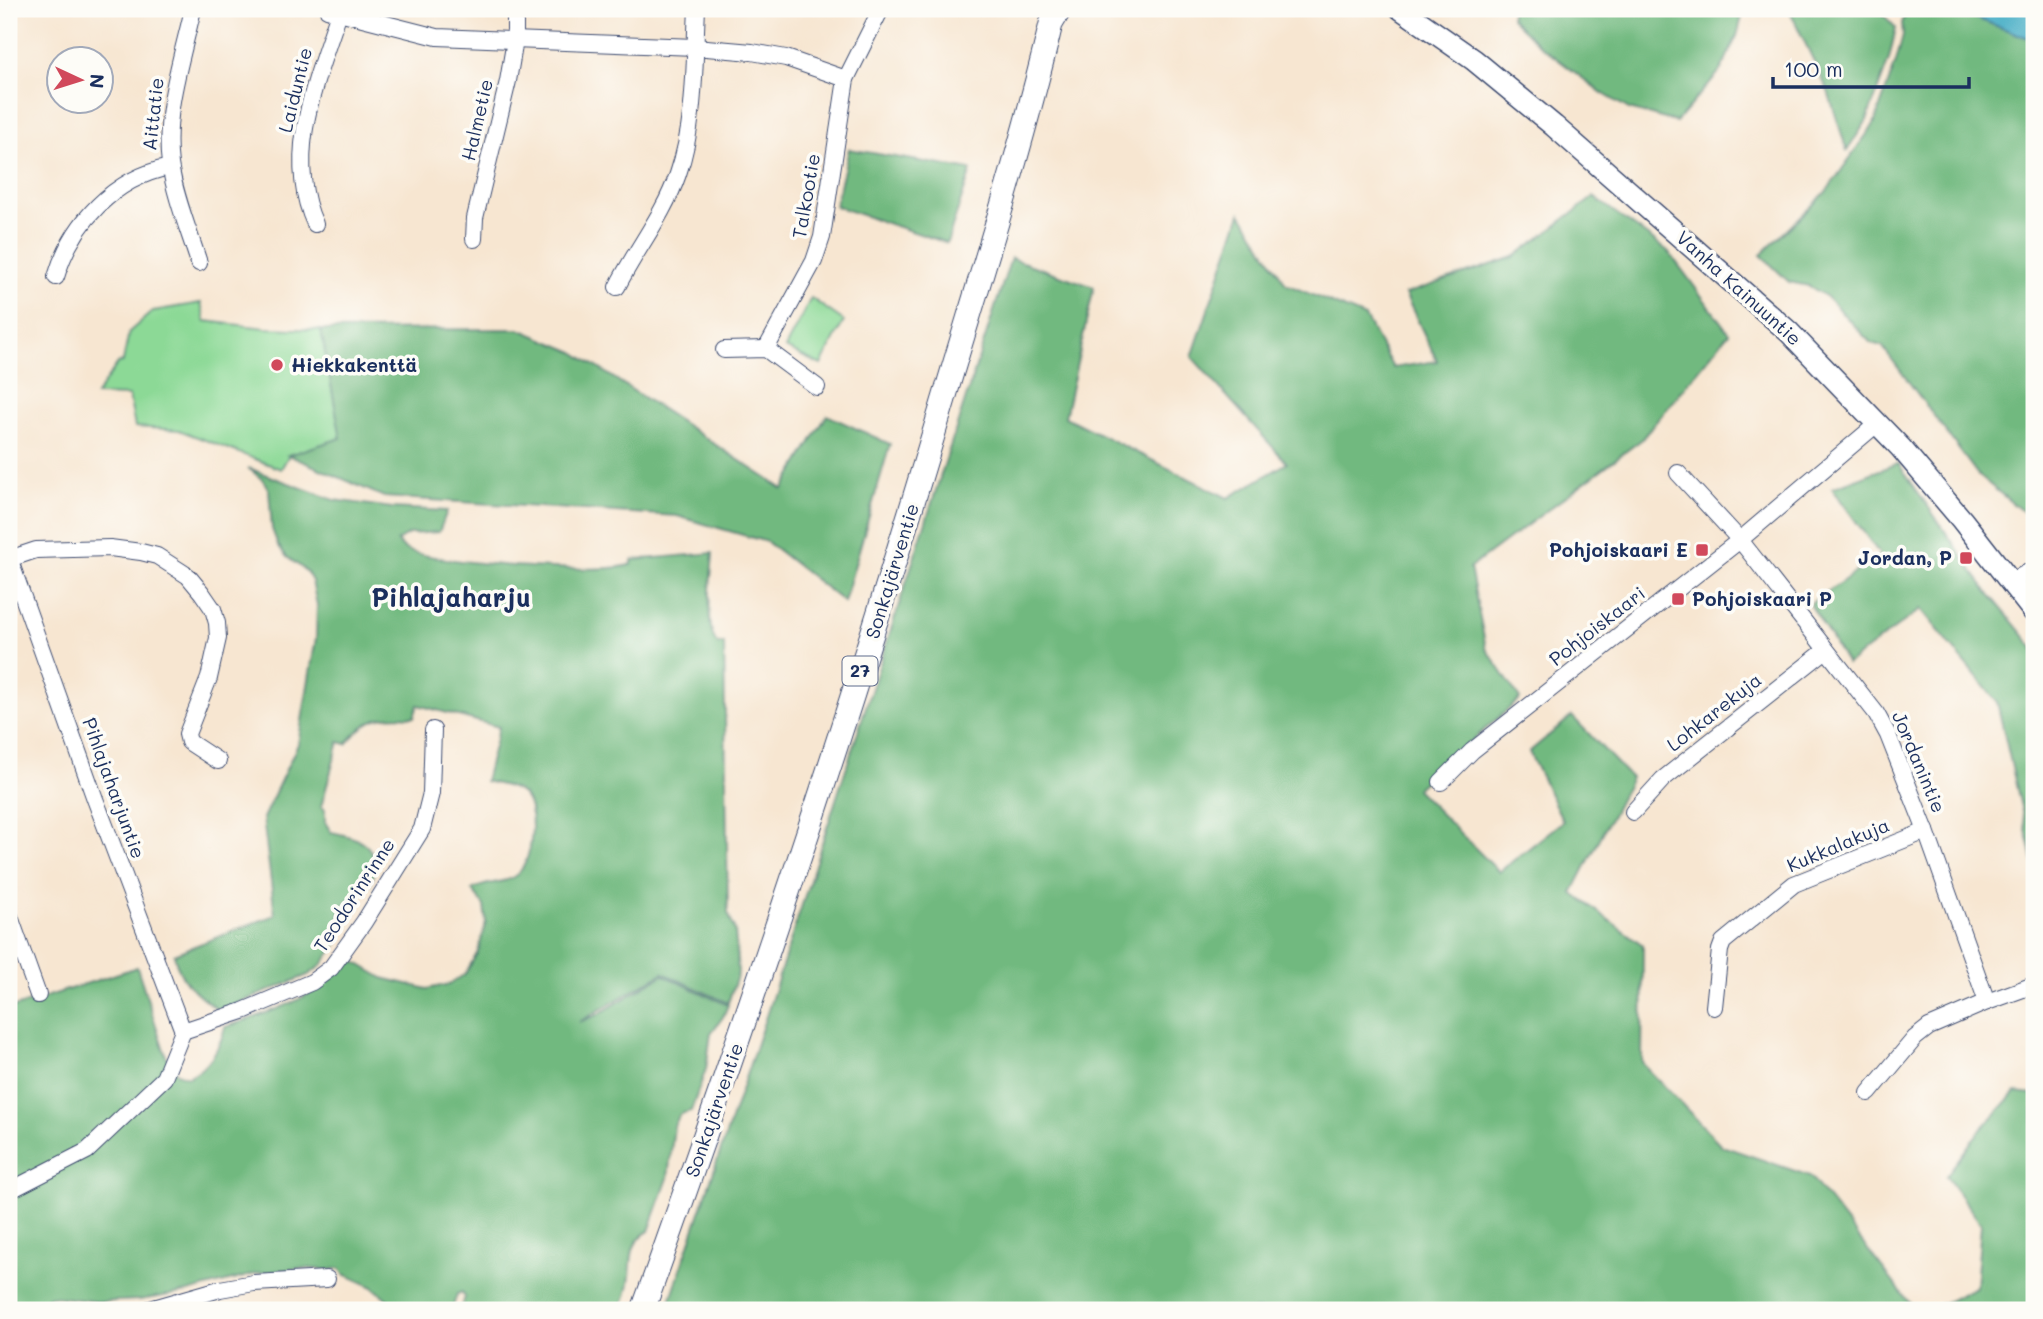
<svg xmlns="http://www.w3.org/2000/svg" width="2043" height="1319" viewBox="0 0 2043 1319" font-family="Mali,sans-serif">
<style>
.green{fill:#8cd996;stroke:#54847a;stroke-width:2}
.forest{fill:#71b97f;stroke:#46746e;stroke-width:2}
.water{fill:#47aec6;stroke:#316e92;stroke-width:2}
.lines{fill:none;stroke-linecap:round;stroke-linejoin:round}
.minor-casing{stroke:#3c4a6f;stroke-width:18}
.major-casing{stroke:#3c4a6f;stroke-width:24}
.highway-casing{stroke:#3c4a6f;stroke-width:25}
.minor{stroke:#fff;stroke-width:16}
.major{stroke:#fff;stroke-width:21}
.highway{stroke:#fff;stroke-width:23}
.poi-dot{fill:#d1495b;stroke:#fdfcf7;stroke-width:2.5}
.labels{text-anchor:middle;stroke-width:7;stroke-linejoin:round;paint-order:stroke}
.shield{fill:#fdfcf7;stroke:#5f6c8c;stroke-width:2}
.shield-label{font-size:18px;font-weight:bold;fill:#1b2f5e}
.street-label{font-size:19px;fill:#1b2f5e;stroke:#fdfcf7}
.poi-label{font-size:19px;font-weight:bold;fill:#1b2f5e;stroke:#fdfcf7;text-anchor:start}
.district-label{font-size:26px;font-weight:bold;fill:#1b2f5e;stroke:#fdfcf7}
</style>
<rect width="100%" height="100%" fill="#fdfcf7"/>
<filter id="ink" filterUnits="userSpaceOnUse"><feTurbulence type="fractalNoise" baseFrequency=".0143" numOctaves="2"/><feDisplacementMap in="SourceGraphic" scale="14" xChannelSelector="R" yChannelSelector="G"/><feConvolveMatrix kernelMatrix="1 2 1 2 8 2 1 2 1" color-interpolation-filters="sRGB"/></filter>
<filter id="wash" filterUnits="userSpaceOnUse"><feTurbulence type="fractalNoise" baseFrequency=".00686" numOctaves="4" result="noise"/><feDisplacementMap in="SourceGraphic" scale="28" xChannelSelector="R" yChannelSelector="G"/><feGaussianBlur stdDeviation="1.57" result="paint"/><feColorMatrix in="noise" values="0 0 0 0 0 0 0 0 0 0 0 0 0 0 0 0 0 1.4 0 .05"/><feComposite in="paint" operator="in"/></filter>
<g filter="url(#wash)">
<rect width="100%" height="100%" fill="#f7e6d1"/>
<g class="green">
<polygon points="811,298 844,321 821,365 785,348"/>
<polygon points="201,303 205,321 266,328 321,330 341,438 289,455 281,469 179,430 135,427 129,396 96,395 118,363 123,362 129,332 153,311"/>
</g>
<g class="forest">
<polygon points="1511,9 1744,9 1737,36 1721,70 1676,122 1629,109 1602,93 1539,45 1511,18"/>
<polygon points="1789,9 1881,9 1882,13 1896,28 1889,59 1867,120 1847,151 1828,91"/>
<polygon points="1907,9 1967,9 1970,16 2034,40 2034,521 1978,475 1882,346 1871,343 1827,297 1809,286 1789,282 1761,255 1826,192 1874,124 1896,62 1903,35 1902,23"/>
<polygon points="849,149 971,170 947,243 835,206"/>
<polygon points="1594,197 1668,251 1729,333 1641,440 1470,568 1486,648 1520,699 1416,789 1499,872 1563,821 1529,752 1572,716 1631,778 1572,893 1643,945 1642,1063 1722,1146 1810,1176 1915,1310 667,1310 768,1010 1011,258 1094,287 1065,417 1228,498 1287,463 1192,357 1241,213 1286,284 1365,317 1393,368 1437,361 1405,294 1514,257"/>
<polygon points="519,329 574,352 783,489 827,415 890,444 844,602 767,542 677,516 384,497 288,455 341,438 321,330"/>
<polygon points="1898,463 1983,586 2034,648 2034,864 1997,702 1921,609 1847,664 1810,604 1880,555 1832,488"/>
<path d="M248,468l86,32 58,8 55,3 -8,21 -30,2 -12,7c3,3 4,6 8,8 22,14 204,27 227,15v-4l81,-7c-1,21 -10,76 5,91l6,-1 4,270 7,18 3,42 -10,30 -65,-30 -84,49 18,-7 66,-40 65,30 -5,12 -12,16 -5,36 -15,42 -11,3 -6,12 -6,52 -19,53c-24,13 -15,35 -21,57 -1,8 -5,15 -8,22h-160l5,-13 -3,-5 -5,2 -5,16h-52l-27,-23 -29,-13 -4,-6 -11,2 -27,-2 -43,5 -71,19 -48,8 -40,2 -49,-6 -4,2 -1,5 5,7h-42v-301l128,-42 29,89 11,17 11,4c21,-10 32,-29 37,-50 46,-15 94,-28 124,-69l34,20 44,11 23,-5 15,-10 13,-22 8,-30 -2,-16 -12,-16c15,-10 37,-4 49,-20 12,-15 17,-64 0,-77 -8,-7 -25,-9 -36,-12l14,-54 -81,-22 -4,12c-35,-3 -45,0 -68,27l-7,-2 -18,65 4,2v13l6,10c21,5 41,7 44,32 0,7 -2,16 -6,21 -6,9 -19,10 -25,20 -7,12 -7,25 -6,38l-17,23 -13,9 -89,36c-23,-19 -39,-27 -45,-57l101,-39 -12,-97 35,-74 18,-106 1,-33 -5,-24 -6,-10 -19,-14 -9,-12 -6,-16 -3,-39 -6,-10z"/>
<polygon points="2016,1092 2034,1094 2034,1310 1930,1310 1976,1287 1981,1224 1946,1176 1978,1133"/>
</g>
<polygon class="water" points="1967,9 2034,9 2034,40 1970,16"/>
</g>
<g filter="url(#ink)">
<g class="lines">
<g class="minor-casing">
<g id="minor">
<path d="M193,9c-11,49 -30,104 -23,155 5,33 19,67 29,99"/>
<polyline points="327,9 437,37 695,47 752,52 786,58 846,79"/>
<path d="M315,224c-32,-70 3,-147 25,-215"/>
<polyline points="474,239 475,218 508,81 515,40 515,9"/>
<path d="M56,277c16,-54 58,-99 114,-110"/>
<path d="M617,287c19,-38 47,-72 61,-113 18,-52 16,-111 19,-165"/>
<polyline points="766,349 814,261 822,237 846,79 881,9"/>
<polyline points="724,350 766,349 817,387"/>
<polyline points="1678,473 1740,540 1876,713 1888,735 1926,831 1987,1002"/>
<polyline points="9,558 95,799 183,1031"/>
<polyline points="9,559 36,550 110,548 141,552 157,556 188,576 202,593 213,609 217,623 218,638 209,678 187,734 189,742 218,761"/>
<polyline points="2010,582 2034,569"/>
<polyline points="1441,782 1472,751 1740,540 1878,423"/>
<polyline points="1633,812 1663,779 1826,650"/>
<polyline points="9,914 38,995"/>
<polyline points="1714,1007 1720,950 1723,942 1734,933 1794,884 1926,831"/>
<polyline points="183,1031 243,1011 312,982 331,968 364,922 422,829 431,793 433,730"/>
<polyline points="1869,1093 1915,1038 1929,1027 1987,1002 2034,985"/>
<polyline points="9,1191 87,1151 164,1078 183,1031"/>
<polyline points="147,1310 220,1289 254,1283 327,1279"/>
</g>
</g>
<g class="major-casing">
<polyline id="major" points="1401,9 1474,60 1554,126 1789,332 1901,448 1962,520 2034,612"/>
</g>
<g class="highway-casing">
<path id="highway" d="M643,1310c107,-298 208,-598 298,-901 38,-128 79,-255 110,-385l9,-15"/>
</g>
<use href="#minor" class="minor"/>
<use href="#major" class="major"/>
<use href="#highway" class="highway"/>
</g>
</g>
<g class="poi-dot">
<circle cx="277" cy="365" r="7"/>
<rect x="1695" y="543" width="14" height="14" rx="3.5"/>
<rect x="1959" y="551" width="14" height="14" rx="3.5"/>
<rect x="1671" y="592" width="14" height="14" rx="3.5"/>
</g>
<g class="labels">
<rect class="shield" x="842.5" y="656.5" width="35" height="29" rx="5"/>
<g class="shield-label">
<text x="860" y="677">27</text>
</g>
<g class="street-label">
<text transform="translate(295 90) rotate(-76)" y="7">Laiduntie</text>
<text transform="translate(153 114) rotate(-84)" y="7">Aittatie</text>
<text transform="translate(477 120) rotate(-77)" y="7">Halmetie</text>
<text transform="translate(806 196) rotate(-80)" y="7">Talkootie</text>
<text transform="translate(1739 288) rotate(42)" y="7">Vanha Kainuuntie</text>
<text transform="translate(892 571) rotate(-73)" y="7">Sonkajärventie</text>
<text transform="translate(1597 626) rotate(-38)" y="7">Pohjoiskaari</text>
<text transform="translate(1714 712) rotate(-38)" y="7">Lohkarekuja</text>
<text transform="translate(1919 762) rotate(67)" y="7">Jordanintie</text>
<text transform="translate(114 788) rotate(70)" y="7">Pihlajaharjuntie</text>
<text transform="translate(1838 845) rotate(-23)" y="7">Kukkalakuja</text>
<text transform="translate(354 895) rotate(-57)" y="7">Teodorinrinne</text>
<text transform="translate(714 1110) rotate(-71)" y="7">Sonkajärventie</text>
</g>
<g class="poi-label">
<text x="291" y="372">Hiekkakenttä</text>
<text x="1688" y="557" text-anchor="end">Pohjoiskaari E</text>
<text x="1952" y="565" text-anchor="end">Jordan, P</text>
<text x="1692" y="606">Pohjoiskaari P</text>
</g>
<g class="district-label">
<text x="451" y="607">Pihlajaharju</text>
</g>
</g>
<rect width="2043" height="1319" fill="none" stroke="#fdfcf7" stroke-width="35"/>
<g transform="translate(80 80) rotate(94)"><circle r="33" fill="#fdfcf7" stroke="#a3aaba" stroke-width="2"/>
<path d="M0-5L12 26L0 18L-12 26Z" fill="#d1495b"/>
<text y="-10" font-size="19" font-weight="bold" text-anchor="middle" fill="#1b2f5e">N</text>
</g>
<path d="M1773 77v10h196v-10" fill="none" stroke="#1b2f5e" stroke-width="3.5"/>
<text x="1784" y="77" font-size="21" fill="#1b2f5e" stroke="#fdfcf7" stroke-width="5" paint-order="stroke">100 m</text>
</svg>
